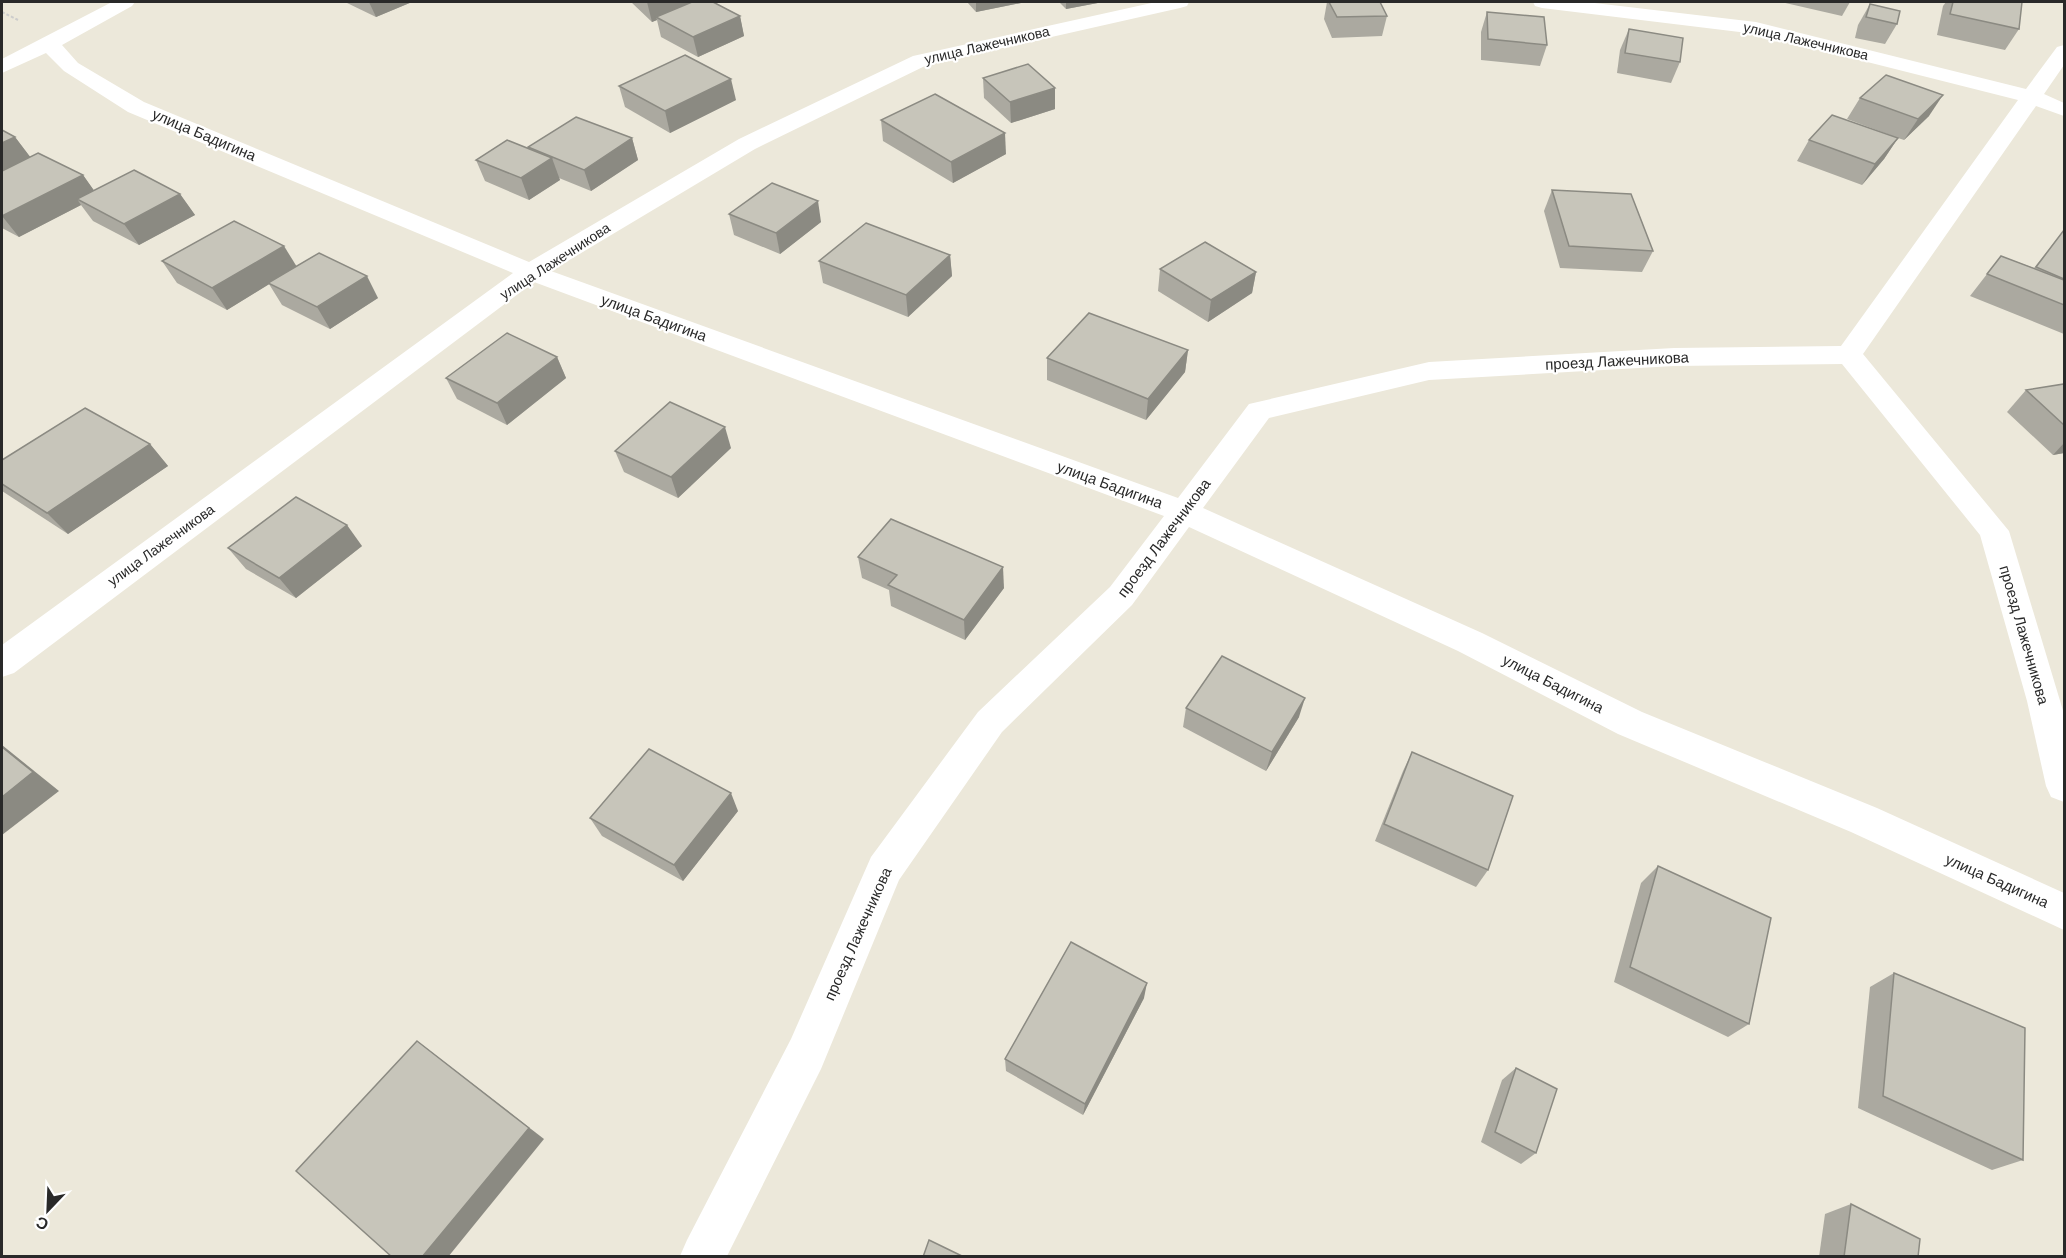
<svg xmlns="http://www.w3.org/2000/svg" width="2066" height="1258" viewBox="0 0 2066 1258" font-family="'DM Sans',sans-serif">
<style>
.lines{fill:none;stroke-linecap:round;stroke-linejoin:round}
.path{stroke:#ccc;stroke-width:2;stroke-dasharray:3 2;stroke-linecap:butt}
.minor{fill:#fff;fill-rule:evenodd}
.wall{fill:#aba9a0}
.shaded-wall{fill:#8b8a82}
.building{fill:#c7c5ba;stroke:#8b8a82;stroke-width:1.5}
.labels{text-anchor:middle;stroke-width:4.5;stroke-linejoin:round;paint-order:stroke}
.far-street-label{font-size:14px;fill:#292929;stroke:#fff}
.street-label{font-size:15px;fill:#292929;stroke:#fff}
</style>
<rect width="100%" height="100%" fill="#ece8da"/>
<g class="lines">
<polyline class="path" points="2,12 18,20"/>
<polygon class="minor" points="112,2 135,2 132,6 62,45 78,63 144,102 529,262 739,139 913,56 1156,2 1189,2 1187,6 1180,8 927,65 755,149 551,271 1178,498 1249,404 1429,362 1674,348 1841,346 2018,100 1756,34 1542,8 1535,6 1533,2 1586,2 1756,22 2026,89 2057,47 2064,45 2064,65 2044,94 2064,103 2064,116 2036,106 1863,354 2009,531 2064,714 2064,802 2051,797 2046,786 2027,701 1980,535 1842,364 1674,366 1429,380 1269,418 1203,508 1482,633 1642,712 1877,808 2064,893 2064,930 1851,832 1618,734 1458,651 1189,527 1132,605 1002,732 899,880 821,1069 727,1256 680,1256 687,1240 791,1039 871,857 978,712 1110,587 1164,516 534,282 14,673 2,677 2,645 513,273 128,112 64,71 46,53 2,73 2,59"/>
</g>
<g class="wall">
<polygon points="345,2 412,2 376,17"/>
<polygon points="631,2 715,2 716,3 740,16 744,36 698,57 661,37 657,20 652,22"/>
<polygon points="967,2 1026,2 976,12"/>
<polygon points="1059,2 1103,2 1066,9"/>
<polygon points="1327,2 1380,2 1387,16 1382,36 1332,38 1324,19"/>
<polygon points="1781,2 1850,2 1842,16"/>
<polygon points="1946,2 2022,2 2019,29 2005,50 1937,35 1943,6"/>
<polygon points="1870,4 1897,24 1885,44 1855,38 1858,25"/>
<polygon points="1487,12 1547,45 1540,66 1481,60 1481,32"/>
<polygon points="1629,29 1680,62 1671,83 1617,73 1620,50"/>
<polygon points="983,78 1055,109 1011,123 984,98"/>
<polygon points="619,86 736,100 670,133 625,107"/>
<polygon points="1860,98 1929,116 1904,140 1898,138 1884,159 1862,185 1797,161 1809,140 1890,135 1847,119"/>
<polygon points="881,120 1006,154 953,183 883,141"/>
<polygon points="2,130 15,137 30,157 83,175 94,191 180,194 195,215 139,245 93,221 81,205 19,237 2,228"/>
<polygon points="632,138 638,160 591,191 559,178 560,180 529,200 485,181 476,160 528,149 528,147"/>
<polygon points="1552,190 1653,251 1642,272 1560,268 1544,211"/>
<polygon points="729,214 821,222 780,254 734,235"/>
<polygon points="2064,230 2064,334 1970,296 2001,256 2034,268"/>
<polygon points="950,255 952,276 908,317 823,283 819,261"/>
<polygon points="162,261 297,266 378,298 330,329 282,305 269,284 227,310 177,283"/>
<polygon points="1160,269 1256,272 1252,293 1208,322 1158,291"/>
<polygon points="1188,350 1185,372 1146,420 1047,380 1047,358"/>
<polygon points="557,357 566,378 507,425 457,399 446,378"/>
<polygon points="2064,384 2064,453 2053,455 2007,412 2026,390"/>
<polygon points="150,444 168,466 68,534 2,491 2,460"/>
<polygon points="731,448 678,498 624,472 615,451"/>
<polygon points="362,546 296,598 246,569 228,548"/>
<polygon points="858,557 1004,588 965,640 891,606 889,590 862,578"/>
<polygon points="1186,708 1299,717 1266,771 1183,727"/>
<polygon points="1412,752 1488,870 1476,887 1375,841 1403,771"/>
<polygon points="738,811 683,881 602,836 590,818"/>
<polygon points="1658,866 1749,1024 1728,1037 1614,982 1641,883"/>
<polygon points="1894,973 2023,1160 1992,1170 1858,1108 1870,987"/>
<polygon points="1144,998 1083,1115 1006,1071 1005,1059"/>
<polygon points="1516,1068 1536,1153 1521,1164 1481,1142 1502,1080"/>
<polygon points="1851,1204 1918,1257 1819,1257 1825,1214"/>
</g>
<g class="shaded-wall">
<polygon points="369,2 412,2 376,17"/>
<polygon points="647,2 715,2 716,3 656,17 657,20 652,22"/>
<polygon points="976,2 1026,2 976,12"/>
<polygon points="1066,2 1103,2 1066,9"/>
<polygon points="740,16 744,36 698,57 693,37"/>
<polygon points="731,79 736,100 670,133 665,111"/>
<polygon points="1055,88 1055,109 1011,123 1010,102"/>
<polygon points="1943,95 1929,116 1904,140 1918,119"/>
<polygon points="1005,133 1006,154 953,183 951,162"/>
<polygon points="15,137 31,158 2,172 2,143"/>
<polygon points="632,138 638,160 591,191 584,170"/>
<polygon points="1898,138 1884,159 1862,185 1875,164"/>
<polygon points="552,158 560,180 529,200 521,178"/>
<polygon points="83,175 98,196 77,199 81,205 19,237 2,216"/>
<polygon points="180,194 195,215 139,245 124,224"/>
<polygon points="818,201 821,222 780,254 776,233"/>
<polygon points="284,246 297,267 227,310 212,288"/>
<polygon points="950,255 952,276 908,317 906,295"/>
<polygon points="1256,272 1252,293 1208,322 1211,300"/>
<polygon points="367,276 378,298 330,329 317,307"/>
<polygon points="1188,350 1185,372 1146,420 1148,399"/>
<polygon points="557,357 566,378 507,425 497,403"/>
<polygon points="725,427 731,448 678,498 671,477"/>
<polygon points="2064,443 2064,453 2053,455"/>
<polygon points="150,444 168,466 68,534 47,513"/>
<polygon points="347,525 362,546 296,598 279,578"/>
<polygon points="1003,567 1004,588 965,640 964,620"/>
<polygon points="1305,698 1299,717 1266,771 1272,752"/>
<polygon points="2,745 59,791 2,835"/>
<polygon points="731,793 738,811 683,881 674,865"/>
<polygon points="1147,983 1144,998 1083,1115 1085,1104"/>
<polygon points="417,1041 544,1139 448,1257 422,1257"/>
</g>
<g class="building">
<polygon points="692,2 713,2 740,16 693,37 656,17"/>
<polygon points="1329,2 1380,2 1387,16 1337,17"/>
<polygon points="1953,2 2022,2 2019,29 1950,14"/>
<polygon points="1870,4 1900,11 1897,24 1866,17"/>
<polygon points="1487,12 1544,17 1547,45 1488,39"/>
<polygon points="1629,29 1683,38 1680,62 1625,53"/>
<polygon points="685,55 731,79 665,111 619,86"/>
<polygon points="1028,64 1055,88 1010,102 983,78"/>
<polygon points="1886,75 1943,95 1918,119 1860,98"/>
<polygon points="935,94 1005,133 951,162 881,120"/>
<polygon points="1832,115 1898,138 1875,164 1809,140"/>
<polygon points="576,117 632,138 584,170 528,147"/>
<polygon points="2,130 15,137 2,143"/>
<polygon points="507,140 552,158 521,178 476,160"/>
<polygon points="38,153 83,175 2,216 2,171"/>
<polygon points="134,170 180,194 124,224 77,199"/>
<polygon points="772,183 818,201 776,233 729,214"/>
<polygon points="1552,190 1631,194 1653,251 1569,246"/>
<polygon points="234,221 284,246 212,288 162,261"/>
<polygon points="866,223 950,255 906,295 819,261"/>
<polygon points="2064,230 2064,279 2036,267"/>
<polygon points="1205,242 1256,272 1211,300 1160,269"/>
<polygon points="319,253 367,276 317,307 268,283"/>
<polygon points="2001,256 2064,280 2064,305 1987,274"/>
<polygon points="1089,313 1188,350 1148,399 1047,358"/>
<polygon points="507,333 557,357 497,403 446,378"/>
<polygon points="2064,384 2064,425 2026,390"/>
<polygon points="670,402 725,427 671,477 615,451"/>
<polygon points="85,408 150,444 47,513 2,484 2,460"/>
<polygon points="296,497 347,525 279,578 228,548"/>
<polygon points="891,519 1003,567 964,620 888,585 897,575 858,557"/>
<polygon points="1222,656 1305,698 1272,752 1186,708"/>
<polygon points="2,747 33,772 2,797"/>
<polygon points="649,749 731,793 674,865 590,818"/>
<polygon points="1412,752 1513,796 1488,870 1384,824"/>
<polygon points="1658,866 1771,918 1749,1024 1630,967"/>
<polygon points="1071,942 1147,983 1085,1104 1005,1059"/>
<polygon points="1894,973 2025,1028 2023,1160 1883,1096"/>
<polygon points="417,1041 529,1128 422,1257 392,1257 296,1171"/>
<polygon points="1516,1068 1557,1089 1536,1153 1495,1132"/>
<polygon points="1851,1204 1920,1239 1918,1257 1844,1257"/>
<polygon points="929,1240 964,1257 923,1257"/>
</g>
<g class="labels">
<g class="far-street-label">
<text transform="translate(1806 41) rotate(13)" y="5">улица Лажечникова</text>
<text transform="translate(987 45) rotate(-13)" y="5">улица Лажечникова</text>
<text transform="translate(555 261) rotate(-33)" y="5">улица Лажечникова</text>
<text transform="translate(161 545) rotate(-36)" y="5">улица Лажечникова</text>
</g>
<g class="street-label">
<text transform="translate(204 135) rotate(23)" y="5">улица Бадигина</text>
<text transform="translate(654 318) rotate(20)" y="5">улица Бадигина</text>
<text transform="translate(1617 361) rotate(-3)" y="5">проезд Лажечникова</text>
<text transform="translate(1110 485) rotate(20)" y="5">улица Бадигина</text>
<text transform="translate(1164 538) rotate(-53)" y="5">проезд Лажечникова</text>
<text transform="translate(2024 635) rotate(74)" y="5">проезд Лажечникова</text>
<text transform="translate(1553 684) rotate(27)" y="5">улица Бадигина</text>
<text transform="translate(1997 881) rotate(24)" y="5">улица Бадигина</text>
<text transform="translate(858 934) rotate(-66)" y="5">проезд Лажечникова</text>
</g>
</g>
<rect width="2066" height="1258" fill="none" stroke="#292929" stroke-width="6"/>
<g transform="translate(48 1210) rotate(203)" stroke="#ffffff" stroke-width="4.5" paint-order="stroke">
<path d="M0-4.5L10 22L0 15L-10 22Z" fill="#292929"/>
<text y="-9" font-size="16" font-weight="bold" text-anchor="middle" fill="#292929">С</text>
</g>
</svg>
